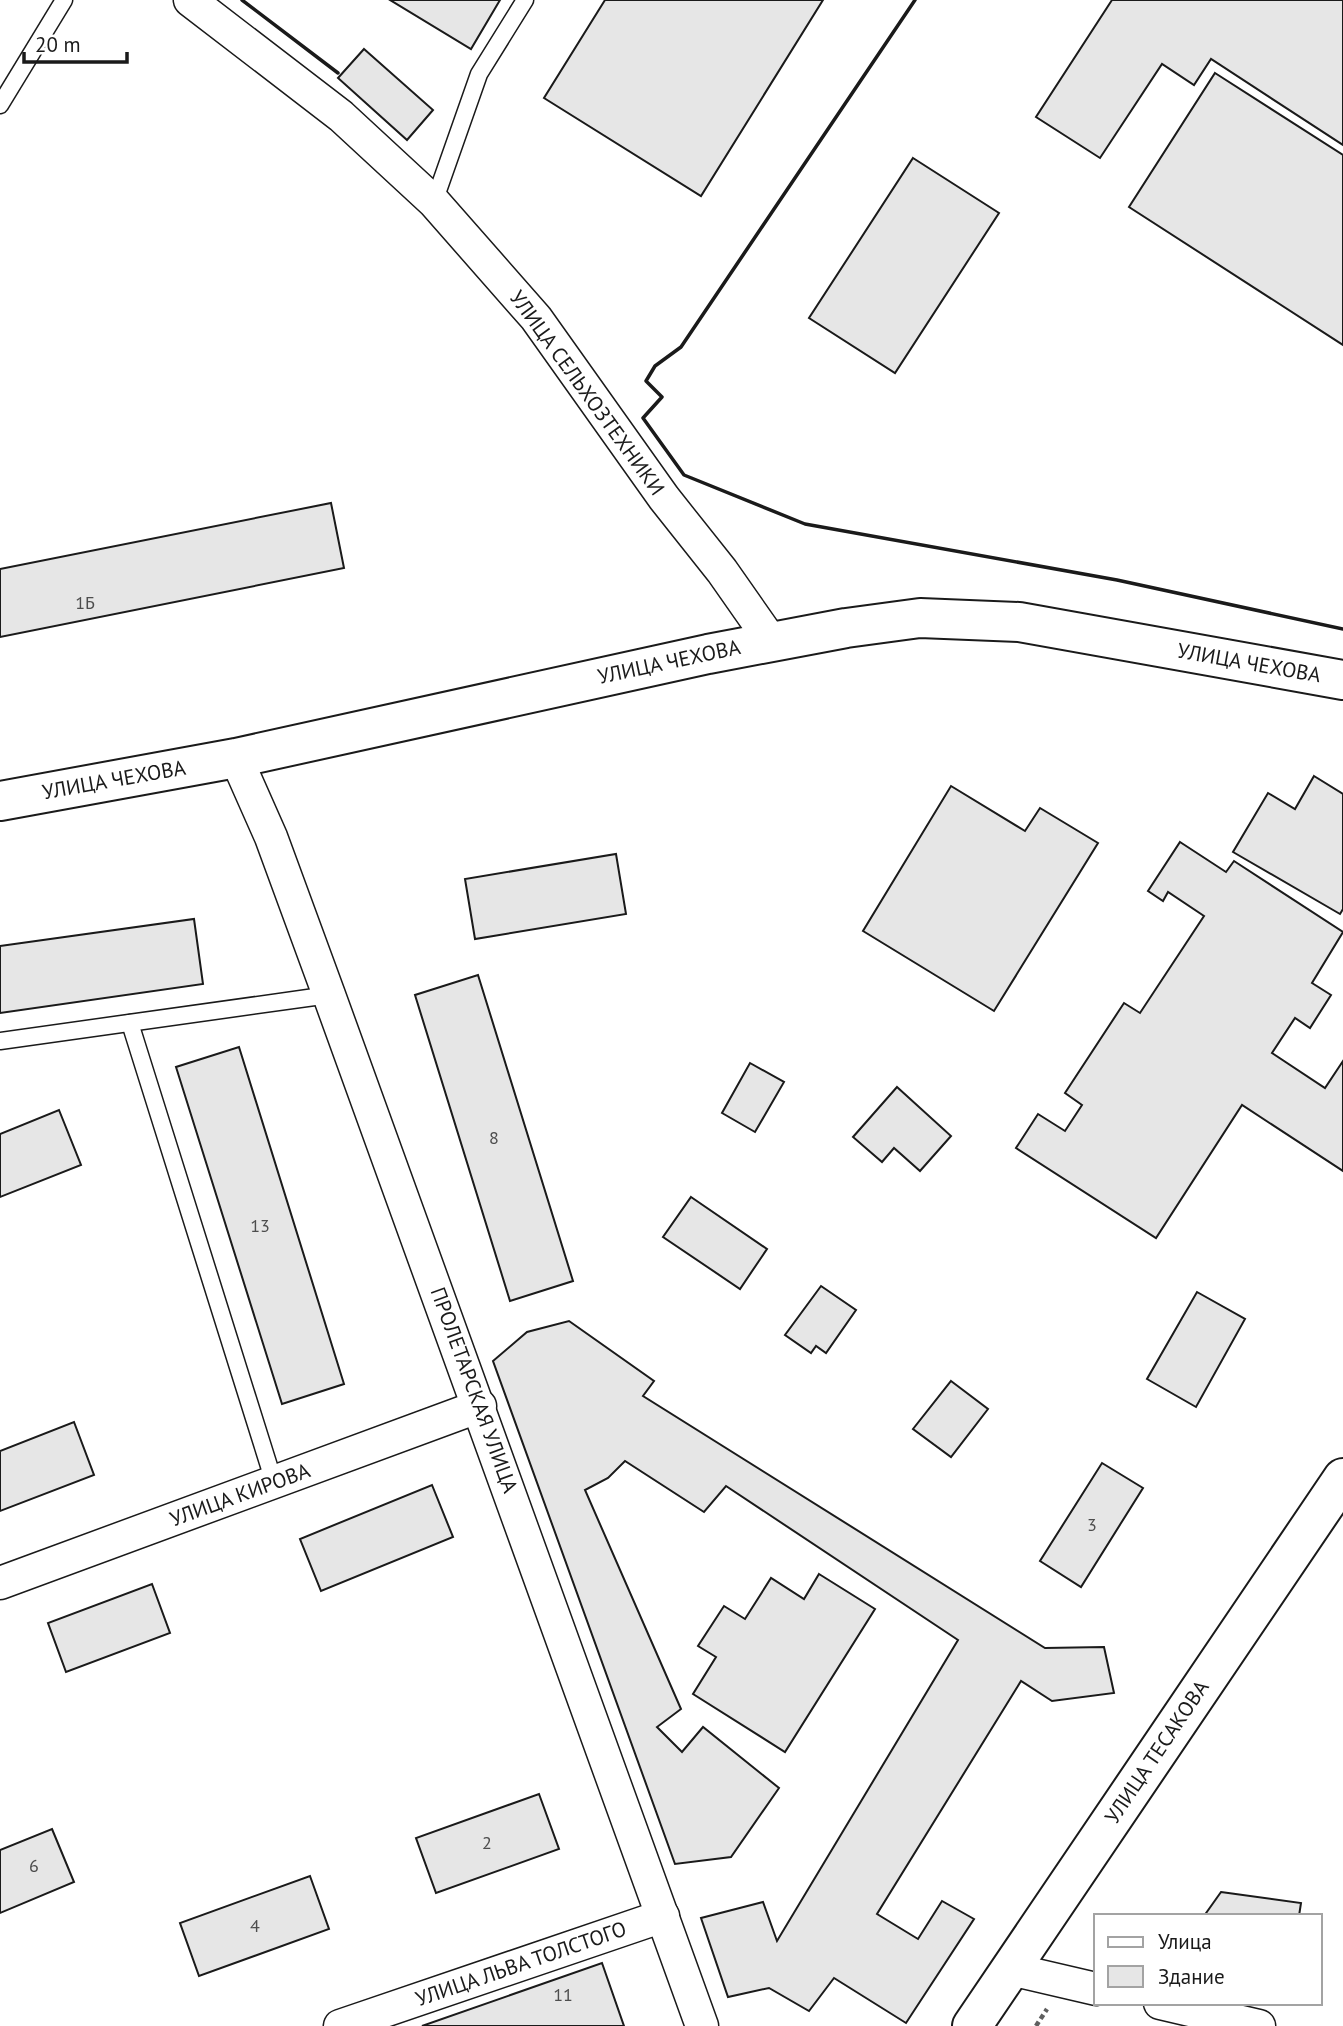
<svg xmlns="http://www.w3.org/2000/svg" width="1343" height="2026" viewBox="0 0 1343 2026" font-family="'PT Sans',sans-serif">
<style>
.building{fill:#e6e6e6;stroke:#1a1a1a;stroke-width:2}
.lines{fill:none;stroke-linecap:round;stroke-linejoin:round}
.lane-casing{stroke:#1a1a1a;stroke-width:19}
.street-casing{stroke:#1a1a1a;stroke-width:35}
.secondary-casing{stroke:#1a1a1a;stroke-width:42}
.path{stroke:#5f5f5f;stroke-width:4.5;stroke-dasharray:5 3.5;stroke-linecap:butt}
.lane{stroke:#fff;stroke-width:16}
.street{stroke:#fff;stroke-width:32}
.secondary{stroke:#fff;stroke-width:38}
.wall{stroke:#1a1a1a;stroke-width:3.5}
.labels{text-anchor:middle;stroke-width:5;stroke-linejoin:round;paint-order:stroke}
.number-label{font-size:18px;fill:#4d4d4d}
.street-label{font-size:21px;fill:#1a1a1a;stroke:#fff}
</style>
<rect width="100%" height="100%" fill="#fff"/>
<g class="building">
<polygon points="390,0 500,0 471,49"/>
<polygon points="605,0 823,0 701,196 544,98"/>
<polygon points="1112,0 1343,0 1343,145 1211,59 1194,85 1162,64 1100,158 1036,117"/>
<polygon points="364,49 433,110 407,140 338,78"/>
<polygon points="1215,73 1343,155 1343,345 1129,207"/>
<polygon points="913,158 999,213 895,373 809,318"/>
<polygon points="331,503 344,568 0,637 0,569"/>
<polygon points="1314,776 1343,794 1343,909 1340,914 1233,852 1268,793 1295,809"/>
<polygon points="951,786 1025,831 1040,808 1098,843 994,1011 863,931"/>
<polygon points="1180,842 1226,872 1234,861 1343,932 1312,983 1331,995 1310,1028 1295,1018 1272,1053 1325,1088 1343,1061 1343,1171 1242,1105 1156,1238 1016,1148 1038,1114 1065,1131 1082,1105 1065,1093 1124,1003 1140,1013 1204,916 1168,892 1163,901 1148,891"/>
<polygon points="616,854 626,914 475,939 465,879"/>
<polygon points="194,919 203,984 0,1013 0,946"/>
<polygon points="478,975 573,1281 510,1301 415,995"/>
<polygon points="239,1047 344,1384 282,1404 176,1067"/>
<polygon points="750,1063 784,1082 755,1132 722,1113"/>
<polygon points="897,1087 951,1136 920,1171 894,1148 882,1162 853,1137"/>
<polygon points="59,1110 81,1165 0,1197 0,1134"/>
<polygon points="691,1197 767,1249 740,1289 663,1237"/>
<polygon points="821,1286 856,1310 826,1353 816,1346 811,1353 785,1335"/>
<polygon points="1197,1292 1245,1319 1196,1407 1147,1379"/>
<polygon points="569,1321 654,1381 643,1396 1045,1648 1104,1647 1114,1693 1052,1701 1021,1681 877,1914 918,1939 942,1901 974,1919 906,2023 834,1978 809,2011 769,1988 728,1997 701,1918 763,1902 777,1941 958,1640 726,1486 704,1512 625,1461 608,1478 585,1490 681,1709 657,1727 682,1752 703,1727 779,1788 731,1857 675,1864 493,1361 527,1332"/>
<polygon points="951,1381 988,1409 951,1457 913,1429"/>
<polygon points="74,1422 94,1475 0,1511 0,1451"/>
<polygon points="1102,1463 1143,1488 1081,1587 1040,1561"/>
<polygon points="432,1485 453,1537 321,1591 300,1539"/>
<polygon points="819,1574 875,1609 785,1752 693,1694 716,1657 698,1646 724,1606 745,1619 771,1578 804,1599"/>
<polygon points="152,1584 170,1633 66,1672 48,1623"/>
<polygon points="539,1794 559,1849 436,1893 416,1838"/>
<polygon points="52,1829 74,1882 0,1913 0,1850"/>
<polygon points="310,1876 329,1929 199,1976 180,1923"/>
<polygon points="1221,1892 1301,1903 1299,1916 1204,1916"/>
<polygon points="602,1963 624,2026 422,2026"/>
</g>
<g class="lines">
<g class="lane-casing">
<g id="lane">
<polyline points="0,105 64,0"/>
<polyline points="434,202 479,74 525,0"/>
<polyline points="130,1023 274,1482"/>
<polyline points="0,1041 329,995"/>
</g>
</g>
<g class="street-casing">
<g id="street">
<polyline points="190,0 341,116 434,202 536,318 664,498 722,571 771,641"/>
<polyline points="236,758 271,837 329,995 702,2026"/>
<polyline points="0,1583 480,1406"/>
<polyline points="1010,1969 1096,1989"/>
<polyline points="1160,2003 1259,2026"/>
<polyline points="340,2026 663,1916"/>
</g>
</g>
<g class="secondary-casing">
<g id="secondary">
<polyline points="0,801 236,758 708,654 846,628 920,618 1019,622 1343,680"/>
<polyline points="972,2026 1343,1478"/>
</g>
</g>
<polyline class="path" points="1036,2026 1047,2009"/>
<use href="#lane" class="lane"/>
<use href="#street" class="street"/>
<use href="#secondary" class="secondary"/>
<g class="wall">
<polyline points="242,0 338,73"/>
<polyline points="915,0 681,347 655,366 646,381 662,397 643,418 684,475 805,524 1117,580 1343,629"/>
</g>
</g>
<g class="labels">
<g class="number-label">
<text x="85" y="609">1Б</text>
<text x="494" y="1144">8</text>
<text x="260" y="1232">13</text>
<text x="1092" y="1531">3</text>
<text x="487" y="1849">2</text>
<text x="34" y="1872">6</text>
<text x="255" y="1932">4</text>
<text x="563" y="2001">11</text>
</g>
<g class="street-label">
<text transform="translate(587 393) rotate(54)" y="7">УЛИЦА СЕЛЬХОЗТЕХНИКИ</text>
<text transform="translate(669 662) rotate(-12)" y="7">УЛИЦА ЧЕХОВА</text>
<text transform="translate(1249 663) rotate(10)" y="7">УЛИЦА ЧЕХОВА</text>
<text transform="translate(114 780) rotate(-10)" y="7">УЛИЦА ЧЕХОВА</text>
<text transform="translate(474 1390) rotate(70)" y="7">ПРОЛЕТАРСКАЯ УЛИЦА</text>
<text transform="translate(240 1495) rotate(-20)" y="7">УЛИЦА КИРОВА</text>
<text transform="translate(1157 1752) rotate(-56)" y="7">УЛИЦА ТЕСАКОВА</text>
<text transform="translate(521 1964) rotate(-19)" y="7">УЛИЦА ЛЬВА ТОЛСТОГО</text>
</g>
</g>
<rect x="1094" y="1914" width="228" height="91" fill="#ffffff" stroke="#a3a3a3" stroke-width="2"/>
<rect x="1108" y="1937" width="35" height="10" fill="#ffffff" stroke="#a3a3a3" stroke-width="2"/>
<text x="1158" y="1949" font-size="21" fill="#1a1a1a">Улица</text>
<rect x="1108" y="1966" width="35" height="21" fill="#e6e6e6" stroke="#a3a3a3" stroke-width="2"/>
<text x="1158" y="1984" font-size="21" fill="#1a1a1a">Здание</text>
<path d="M24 52v10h103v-10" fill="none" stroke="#1a1a1a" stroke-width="3.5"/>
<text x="35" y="52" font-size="21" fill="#1a1a1a" stroke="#ffffff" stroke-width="5" paint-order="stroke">20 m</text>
</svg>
